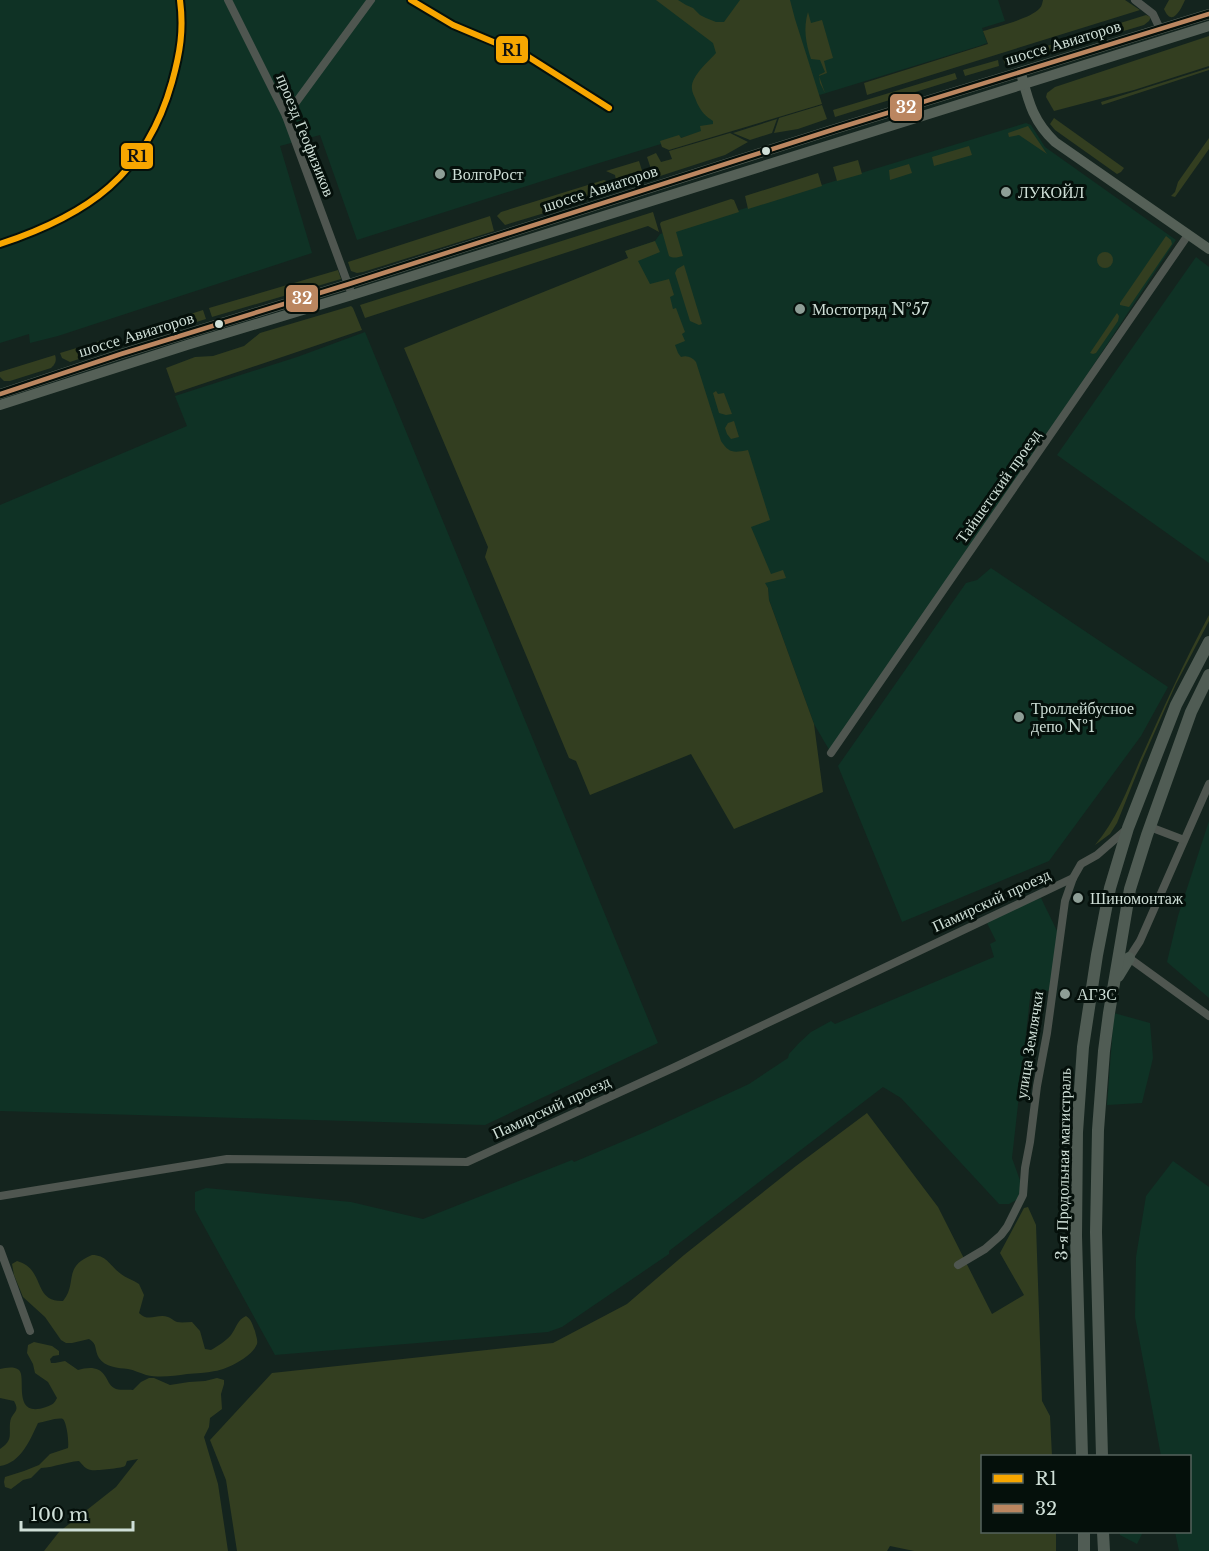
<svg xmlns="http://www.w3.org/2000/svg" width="1209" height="1551" viewBox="0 0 1209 1551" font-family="'Libre Baskerville',serif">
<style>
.built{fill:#0f3225}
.green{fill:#333e20}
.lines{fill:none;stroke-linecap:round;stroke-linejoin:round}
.minor{stroke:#4f5650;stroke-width:8}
.major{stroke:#556057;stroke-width:10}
.highway{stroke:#505c54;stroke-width:12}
.bus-1-casing{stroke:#05100b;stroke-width:9}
.bus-1{stroke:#bb8660;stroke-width:4.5}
.rail-1-casing{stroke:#05100b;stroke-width:10}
.rail-1{stroke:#f7a600;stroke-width:6}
.bus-dot{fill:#cfdfd7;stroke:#05100b;stroke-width:2}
.poi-dot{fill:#8e9e96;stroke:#05100b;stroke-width:2}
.labels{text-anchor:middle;stroke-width:6;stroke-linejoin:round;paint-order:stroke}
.street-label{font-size:16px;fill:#cfdfd7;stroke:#05100b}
.poi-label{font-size:16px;fill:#cfdfd7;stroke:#05100b;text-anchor:start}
.line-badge{stroke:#05100b;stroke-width:2}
.badge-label{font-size:16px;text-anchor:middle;font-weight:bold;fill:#fff}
.pale-badge-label{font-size:16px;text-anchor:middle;font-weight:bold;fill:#111}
</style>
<rect width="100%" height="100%" fill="#14241e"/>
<g class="built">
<polygon points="0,0 998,0 1005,21 982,28 987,43 979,46 596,164 357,240 320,135 280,146 312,253 58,336 30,343 29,334 0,343"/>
<polygon points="1026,123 1031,125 1045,147 1176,240 964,561 831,753 814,724 769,600 768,588 762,580 645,295 625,251 655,241 660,234"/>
<polygon points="1196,257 1209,267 1209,563 1057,455"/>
<polygon points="365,332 658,1043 485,1125 0,1111 0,505 187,426 175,396 297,357"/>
<polygon points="991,568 1168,687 1141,736 1049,861 902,922 838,766 966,583 977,580"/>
<polygon points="1209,821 1209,998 1167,962 1178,916"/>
<polygon points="1041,898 1059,935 1050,991 1031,989 1012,1158 1022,1186 1018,1199 1009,1204 999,1204 901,1098 883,1087 669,1251 669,1254 562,1327 548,1332 275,1355 195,1210 195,1192 206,1188 351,1202 423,1219 572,1160 574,1162 645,1132 749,1084 788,1058 789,1054 799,1043 811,1032 831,1021 835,1024 994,957 990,944 996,941 987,923 1019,906"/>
<polygon points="1114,1013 1150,1023 1153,1058 1142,1103 1107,1105"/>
<polygon points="1173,1161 1209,1187 1209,1551 1179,1551 1175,1532 1190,1532 1190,1456 1161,1456 1135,1317 1136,1257 1146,1196"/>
<polygon points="1120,1532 1143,1532 1137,1544 1120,1535"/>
</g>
<g class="green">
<path d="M656,0h22l8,5 7,3 7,7 6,3 10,4h8l16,-22h50l5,19 27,85 -153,46 -7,-3 -2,-6 19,-6 2,3 20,-7 -1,-5 13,-2v-3c-8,-5 -12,-10 -16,-18 -1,-4 -5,-10 -5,-14 -2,-12 17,-28 24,-36l-3,-10z"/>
<path d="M1043,0h82l15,10 -273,85 -3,-12 124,-39 -5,-13c14,-4 48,-13 56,-22 3,-3 3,-5 4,-9z"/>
<path d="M1169,0h16c-4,9 -13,28 -21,9z"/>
<path d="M808,12l3,11 11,-3 11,38 -9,3 3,12 -8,3 6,17 -5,-10 -1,-8 6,-3 -5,-12 -9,-1c-5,-15 -8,-31 -3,-47z"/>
<polygon points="1146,15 1151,17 1149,21 1144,25 1049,53 1047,46"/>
<polygon points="1209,36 1209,66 1134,90 1054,111 1046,97 1047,93 1055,87"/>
<polygon points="1042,47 1043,52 1005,64 1003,59"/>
<polygon points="998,60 999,66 965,76 963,70"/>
<polygon points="1209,68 1209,70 1102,105 1101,102"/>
<polygon points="955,73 957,79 835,117 833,110"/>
<polygon points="822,105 827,119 798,129 774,133 779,118"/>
<polygon points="1054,118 1124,168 1121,172 1117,174 1055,130 1050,124"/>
<polygon points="777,119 772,133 750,140 733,133"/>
<polygon points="1028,126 1047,154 1019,135 1009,137 1008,133"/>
<polygon points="730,133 748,142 725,155 654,178 647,157 656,153 661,162 672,159 669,151"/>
<polygon points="1209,138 1209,149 1175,197 1171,196 1175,192 1178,182"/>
<polygon points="969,146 972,155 934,166 932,157"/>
<polygon points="858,160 862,174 837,181 833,167"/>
<polygon points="639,161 645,180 620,189 617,186 615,175 606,171"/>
<polygon points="909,164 912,173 890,180 889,170"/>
<polygon points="818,173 822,186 748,209 745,196"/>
<polygon points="604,180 609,182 611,193 505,225 497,216 501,212"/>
<path d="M731,199l3,1 5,12 -63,20 7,24c-5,1 -9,3 -14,0l-9,-32 1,-2z"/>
<polygon points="653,212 659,232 648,226 365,318 360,305"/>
<polygon points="490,216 494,231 363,272 357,273 351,271 348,262"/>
<polygon points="1166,236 1171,240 1172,244 1129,307 1120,305 1120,303"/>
<path d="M655,241l5,11 -22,9 12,23 19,-5 5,16 -4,2 3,12 3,-1 9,24 -3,2 3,7 -10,4 3,8 3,4c6,-2 11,0 15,5l25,79c8,12 12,12 27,9l22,70 -19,7 20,47 12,-4 3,8 -21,5 3,5 1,12 45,124 9,68 -89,37 -43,-75 -101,41 -14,-34 -7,-3 -84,-201 3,-10 -84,-199 224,-90 -3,-7z"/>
<circle cx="1105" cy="260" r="8"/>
<polygon points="684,265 702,324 699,325 690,321 675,273 677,269"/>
<polygon points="338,270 341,279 212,317 209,308"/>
<polygon points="351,306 353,308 362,330 175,393 166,368 195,357 213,356 244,346 260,333"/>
<polygon points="203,310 206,319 187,325 184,316"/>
<polygon points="1117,313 1119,316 1118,321 1096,353 1093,354 1090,353"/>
<polygon points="113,337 115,345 112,348 70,362 62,358 60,353"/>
<path d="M55,355c2,6 0,9 -4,13l-41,13h-6l-4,-4v-5z"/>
<polygon points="716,391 718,394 724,393 732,414 726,415 719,413 713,393"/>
<polygon points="734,421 739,437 731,439 727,434 725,428 728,423"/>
<path d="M1209,615v6l-33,63 -35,79 -24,60 -7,11 -15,11c21,-24 33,-57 45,-85 22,-49 44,-98 69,-145z"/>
<polygon points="867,1113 938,1207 992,1314 1024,1295 1000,1253 1024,1208 1028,1207 1036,1225 1042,1401 1050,1416 1052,1456 982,1456 982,1532 1056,1532 1056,1551 914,1551 890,1546 887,1551 237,1551 226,1480 210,1440 272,1373 553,1343 627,1304 684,1255 796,1166"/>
<path d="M92,1255c15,0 18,11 29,19 5,4 12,6 18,10l5,11 -5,18c10,10 18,0 29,4 3,1 6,4 9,5 5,1 10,0 15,0l8,9 5,18 6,1c7,-4 15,-9 20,-15 6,-8 6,-15 15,-19 6,4 6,8 9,15 1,5 3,9 2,13 -5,13 -30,25 -42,27 -9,2 -19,2 -28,3 -13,2 -28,4 -41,1 -6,-2 -12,-5 -18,-6 -10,-1 -23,-2 -29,-11 -5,-8 -1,-14 -10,-19l-17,4h-6l-5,-3 -16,-23 -22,-20 -9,-22 -2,-11 5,-3c29,8 15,41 46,40 15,-18 -1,-34 29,-46z"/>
<path d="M34,1342l18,4 7,5v4l-6,1 -3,3 1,4h4l10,-2 13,9c10,-3 21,-4 27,6 3,4 4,9 9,12 5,3 13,1 19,2l8,-8 8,-4h5l16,7 19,-3 16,-1 12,-3 7,2v4l-3,10 1,15 -12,9 -1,9 -5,10 14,47 10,67h-184l15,-19 57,-45 22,-28 -11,2c-1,2 -1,4 -2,5 -2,2 -30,5 -34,4 -6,-1 -8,-5 -12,-9 -14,1 -23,6 -38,7l-10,10 -8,2 -12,9 -6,-2 -1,-5 1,-5 19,-6 15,-6 11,-11 18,-6c1,-5 -1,-25 -5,-29 -5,-2 -19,3 -25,4 -8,17 -17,40 -38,43v-17c13,-9 9,-13 10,-26 1,-11 11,-10 4,-22l-14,-3v-29c6,-1 13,-3 19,1 8,7 -8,49 27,37 6,-2 8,-3 11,-9l-9,-16 -13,-9 -2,-9 -6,-11 1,-8z"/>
</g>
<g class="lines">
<g class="minor">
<polyline points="228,0 286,116 352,295"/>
<polyline points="1135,0 1153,14 1160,29"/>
<polyline points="286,116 371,0"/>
<polyline points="831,753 1188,235"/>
<polyline points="1209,784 1140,941 1129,958 1209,1016"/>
<polyline points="1150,827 1184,840"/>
<polyline points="0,1196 227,1159 467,1162 675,1067 1073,878"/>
<polyline points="0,1249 30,1331"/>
<polyline points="958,1265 985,1249 1001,1235 1007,1227 1023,1195 1025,1168 1030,1142 1037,1086 1047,1033 1065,901 1073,878 1081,864 1097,855 1128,828"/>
</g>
<g class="major">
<path d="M1022,77c7,27 12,45 33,65l154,107"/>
<polyline points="0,394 121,354 349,284 835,129 1209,14"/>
<polyline points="0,405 187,345 352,295 1209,26"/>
</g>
<g class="highway">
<polyline points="1118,976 1129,958"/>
<polyline points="1082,1456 1076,1236 1077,1132 1083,1047 1097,955 1110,888 1128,828 1176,705 1209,642"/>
<polyline points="1102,1456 1096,1232 1098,1130 1104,1051 1109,1013 1130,889 1147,835 1191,712 1209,675"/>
<polyline points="1084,1532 1084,1551"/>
<polyline points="1103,1532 1104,1551"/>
</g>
<g class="bus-1-casing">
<polyline id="bus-1" points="0,394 121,354 349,284 835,129 1209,14"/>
</g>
<use href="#bus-1" class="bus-1"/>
<g class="rail-1-casing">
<g id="rail-1">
<polyline points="411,0 453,25 527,56 609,108"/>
<path d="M0,244c88,-29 146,-69 172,-162 8,-29 12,-52 8,-82"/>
</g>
</g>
<use href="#rail-1" class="rail-1"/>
</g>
<g class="bus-dot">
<circle cx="766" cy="151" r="5"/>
<circle cx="219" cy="324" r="5"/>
</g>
<g class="poi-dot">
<circle cx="440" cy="174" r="6"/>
<circle cx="1006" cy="192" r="6"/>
<circle cx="800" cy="309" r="6"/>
<circle cx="1019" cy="717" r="6"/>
<circle cx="1078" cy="898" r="6"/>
<circle cx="1065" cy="994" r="6"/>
</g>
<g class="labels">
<g class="street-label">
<text transform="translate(1063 42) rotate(-17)" y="6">шоссе Авиаторов</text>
<text transform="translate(306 135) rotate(68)" y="6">проезд Геофизиков</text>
<text transform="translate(600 188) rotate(-18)" y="6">шоссе Авиаторов</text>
<text transform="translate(136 334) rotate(-17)" y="6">шоссе Авиаторов</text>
<text transform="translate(998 486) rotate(-55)" y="6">Тайшетский проезд</text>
<text transform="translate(991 900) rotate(-25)" y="6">Памирский проезд</text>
<text transform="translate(1029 1045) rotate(-81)" y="6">улица Землячки</text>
<text transform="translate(551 1107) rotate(-25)" y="6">Памирский проезд</text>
<text transform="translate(1063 1164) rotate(-89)" y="6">3-я Продольная магистраль</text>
</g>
<g class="poi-label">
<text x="452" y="180">ВолгоРост</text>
<text x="1018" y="198">ЛУКОЙЛ</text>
<text x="812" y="315">Мостотряд №57</text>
<text x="1031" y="714">Троллейбусное<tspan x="1031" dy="18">депо №1</tspan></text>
<text x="1090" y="904">Шиномонтаж</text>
<text x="1077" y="1000">АГЗС</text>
</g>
</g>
<g class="line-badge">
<rect x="495" y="35" width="34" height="29" rx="6" fill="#f7a600"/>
<rect x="889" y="93" width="34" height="29" rx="6" fill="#bb8660"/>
<rect x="120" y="142" width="34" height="28" rx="6" fill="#f7a600"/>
<rect x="285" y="284" width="34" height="29" rx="6" fill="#bb8660"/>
</g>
<g class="badge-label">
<text x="906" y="113">32</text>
<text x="302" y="304">32</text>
</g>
<g class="pale-badge-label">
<text x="512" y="56">R1</text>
<text x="137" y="162">R1</text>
</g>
<rect x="981" y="1455" width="210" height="78" fill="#05100b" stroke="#56635d" stroke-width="1.5"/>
<rect x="993" y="1474" width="30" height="9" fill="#f7a600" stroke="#56635d" stroke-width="1.5"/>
<text x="1035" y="1485" font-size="18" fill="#cfdfd7">R1</text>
<rect x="993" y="1504" width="30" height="9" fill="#bb8660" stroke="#56635d" stroke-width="1.5"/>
<text x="1035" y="1515" font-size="18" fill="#cfdfd7">32</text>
<path d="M21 1521v9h112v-9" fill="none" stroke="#cfdfd7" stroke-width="3"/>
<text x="30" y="1521" font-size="18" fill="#cfdfd7" stroke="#05100b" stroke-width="4.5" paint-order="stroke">100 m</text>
</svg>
